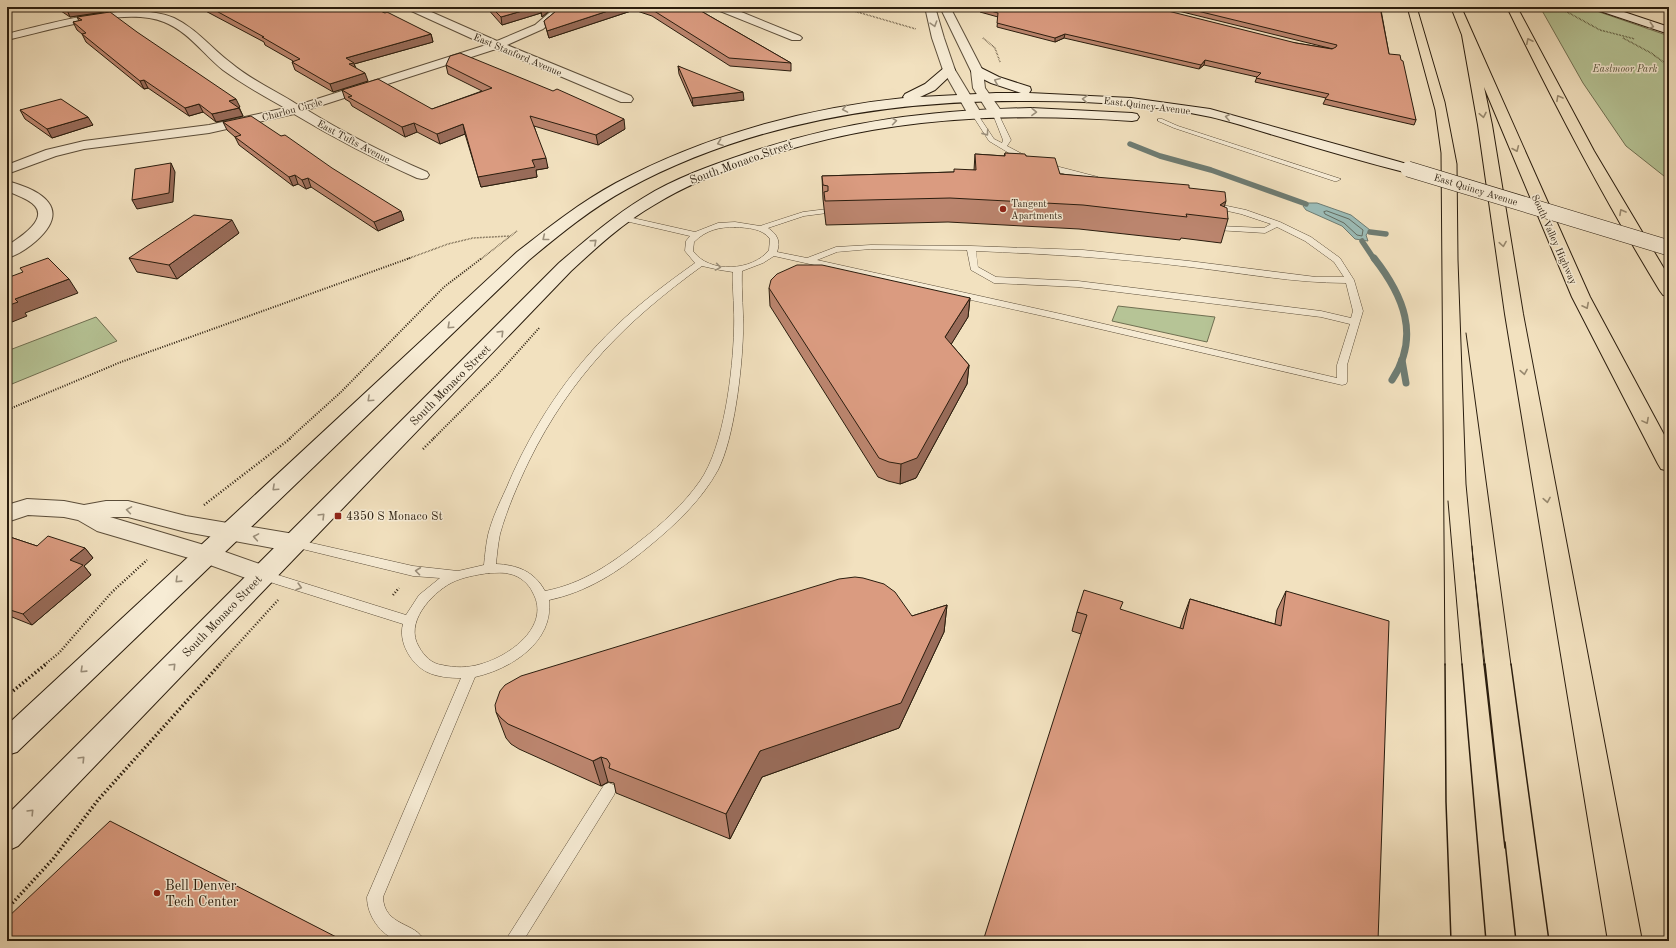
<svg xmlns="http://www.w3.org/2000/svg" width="1676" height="948" viewBox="0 0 1676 948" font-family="'Old Standard TT',serif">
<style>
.green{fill:#b6c496;stroke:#707052}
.water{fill:#9cbcb7;stroke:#6e7c73}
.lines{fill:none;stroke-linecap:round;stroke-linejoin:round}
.shore{stroke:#636c62;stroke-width:1}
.stream-far1{stroke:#6e7c73;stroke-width:5.5}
.stream{stroke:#6e7c73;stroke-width:7}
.service-casing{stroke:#5c4e3a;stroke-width:1}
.minor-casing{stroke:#5c4e3a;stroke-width:2}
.tertiary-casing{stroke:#5c4e3a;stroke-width:2}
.secondary-casing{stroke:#2a1d0e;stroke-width:2}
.motorway-casing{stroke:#2a1d0e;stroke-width:2}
.path-far3{stroke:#2a1d0e;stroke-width:1.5;stroke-dasharray:0.5 1;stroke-linecap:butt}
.path-far2{stroke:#2a1d0e;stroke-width:2;stroke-dasharray:1 1.5;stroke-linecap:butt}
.path-far1{stroke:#2a1d0e;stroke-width:2.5;stroke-dasharray:1 2;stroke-linecap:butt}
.path{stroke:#2a1d0e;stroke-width:3.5;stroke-dasharray:1.5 2.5;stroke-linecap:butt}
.service{fill:#f7ecd5;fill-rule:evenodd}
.minor{fill:#f7ecd5;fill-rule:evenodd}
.tertiary{fill:#f7ecd5;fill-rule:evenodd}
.secondary{fill:#f7ecd5;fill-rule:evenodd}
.motorway{fill:#f2e1bf;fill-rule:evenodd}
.tram-far1{stroke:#2a1d0e;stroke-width:1}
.tram{stroke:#2a1d0e;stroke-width:1.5}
.secondary-bridge-casing{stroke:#2a1d0e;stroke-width:16;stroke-linecap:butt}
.secondary-bridge{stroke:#f7ecd5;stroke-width:15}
.wall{fill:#bb856e;stroke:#2a1d0e}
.shaded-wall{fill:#996c5a;stroke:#2a1d0e}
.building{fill:#da9b80;stroke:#2a1d0e}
.oneway{stroke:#9b8f7b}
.oneway2{stroke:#98896f}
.poi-dot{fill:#8f2418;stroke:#f7ecd5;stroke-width:1.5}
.labels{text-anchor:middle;stroke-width:3;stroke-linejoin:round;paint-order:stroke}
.far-street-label{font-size:10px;fill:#2a1d0e;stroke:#f7ecd5}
.far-park-label{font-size:10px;font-style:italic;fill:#544f37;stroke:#f7ecd5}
.far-poi-label{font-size:10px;fill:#2a1d0e;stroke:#f7ecd5;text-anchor:start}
.street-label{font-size:12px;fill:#2a1d0e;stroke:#f7ecd5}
.poi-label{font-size:12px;fill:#2a1d0e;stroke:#f7ecd5;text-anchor:start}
.near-poi-label{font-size:14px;fill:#2a1d0e;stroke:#f7ecd5;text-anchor:start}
</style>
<rect width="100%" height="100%" fill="#f2e1bf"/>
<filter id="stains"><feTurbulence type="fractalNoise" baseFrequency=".005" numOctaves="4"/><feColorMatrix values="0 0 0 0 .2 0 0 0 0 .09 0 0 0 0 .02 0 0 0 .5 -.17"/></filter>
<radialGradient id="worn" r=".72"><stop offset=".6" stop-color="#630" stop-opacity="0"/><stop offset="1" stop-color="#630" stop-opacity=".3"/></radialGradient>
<g class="green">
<polygon points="1540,7 1585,7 1669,36 1669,180 1626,146 1583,83"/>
<polygon points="1118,306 1215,317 1207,342 1112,321"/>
<polygon points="96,317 117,341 7,386 7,351"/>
</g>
<polygon class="water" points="1308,203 1317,203 1351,215 1370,230 1366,235 1368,241 1355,239 1342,226 1306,210 1303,206"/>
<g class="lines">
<polygon class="shore" points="1327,211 1349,219 1363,230 1362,236 1357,235 1344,223 1325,214 1324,212"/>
<g class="stream-far1">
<polyline points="1130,144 1160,156 1211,170 1306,204"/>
<polyline points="1370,232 1386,234"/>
<polyline points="1362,241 1374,259"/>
</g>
<g class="stream">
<path d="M1374,258c29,37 47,78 18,122"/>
<polyline points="1402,360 1406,383"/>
</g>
<g class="service-casing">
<g id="service">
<polygon points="974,111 976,112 994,139 1002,143 1003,140 992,112 997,111 1011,140 1007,146 1030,158 1030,162 1024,162 989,141 971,113"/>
<polygon points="1158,119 1162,119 1178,126 1341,179 1337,181 1334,181 1174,128 1158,121"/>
<polygon points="1042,164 1048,164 1098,177 1099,179 1095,181 1092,181 1042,168"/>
<path d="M1210,203h3l33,7 34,12 31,15 29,21 14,22 9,31 -16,54v17l-1,2 -4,1 -281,-65 -287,-64 -11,7 -21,8c-1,21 2,42 1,63 -1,36 -9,105 -25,136 -17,31 -44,56 -71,78 -29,24 -60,44 -98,52 5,42 -38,69 -74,77l-92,220c1,30 34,25 41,44 -7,0 -18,2 -25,0 -19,-6 -32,-26 -32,-44l94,-219c-11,0 -24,-1 -34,-6 -16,-8 -29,-30 -24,-48l-127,-40 -18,-6 -2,-3 2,-3 4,-2 144,45 13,-20 21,-17 -27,-2 -119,-29 -4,-1 -2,-3 2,-3 4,-1 119,27 45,5 26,-6c1,-10 2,-21 4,-30 4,-16 11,-31 18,-46 25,-60 61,-116 109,-162 25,-24 52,-44 80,-64l-10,-12 1,-10 4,-5 -69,-16v-4h3l71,16 23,-9 17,-1 25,4 43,-14 24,-3v4l-23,3 -36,12c9,6 13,13 9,24l30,6 29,-11 35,-2 100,1 112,4 106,11 127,16h28l-10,-15 -29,-21 -28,-14 -12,6 -49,-3 -1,-2 4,-2 45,2 7,-4 -30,-10 -31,-7zM735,227c13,1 27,1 35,12l-1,11c-16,21 -60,24 -76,1l1,-9c12,-12 25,-15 41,-15zM871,249l96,1 4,20 23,13 84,4 243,30 29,7 -13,41v13l-276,-64 -244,-54 20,-8zM976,251c71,3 142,7 214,16 52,6 104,16 156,16l7,28 -2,7 -30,-7 -243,-30 -82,-4 -18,-10zM702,266l18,4 13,2c-1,19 2,38 1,57 -1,42 -10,118 -34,152 -16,23 -38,43 -60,60 -29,23 -58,43 -95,50 -11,-20 -28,-26 -49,-27 1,-10 2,-20 4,-30 7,-25 18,-50 29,-73 42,-85 97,-140 173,-195zM489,573c7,0 15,-1 21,1 10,2 19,10 23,19 18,33 -23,63 -52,71 -13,4 -26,4 -39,1 -10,-1 -18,-9 -23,-18 -15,-24 12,-53 32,-64 12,-6 25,-8 38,-10z"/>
<polygon points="609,783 614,785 616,790 614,795 523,941 505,941 604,785"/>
</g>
</g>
<g class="minor-casing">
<g id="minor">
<path d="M406,7h14l77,34 38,-16 21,-18h12l-25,22 -36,16 124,51 2,3 -2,3h-10l-125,-53 -189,61c39,24 79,44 120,62l2,3 -2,3 -5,1 -5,-1c-43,-19 -83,-40 -123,-64l-85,19 -125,16 -28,7 -49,18v-9l39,-15 38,-9 125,-16 76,-17c-21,-12 -43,-24 -62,-38 -20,-16 -34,-38 -59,-48 -39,-16 -116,9 -157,18v-6c46,-11 123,-34 167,-16 23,11 37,30 57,45 20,17 45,28 67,42l188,-60 -79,-36z"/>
<polygon points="714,7 729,7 800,36 802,38 800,40 792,40 715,9"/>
<path d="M7,181c34,9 66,27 29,60 -8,7 -18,14 -29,17v-12c10,-7 41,-25 28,-40 -6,-7 -19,-11 -28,-15z"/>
<polygon points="27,499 64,501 84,505 106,501 128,501 186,516 294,534 302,537 306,543 302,549 294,552 186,532 128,517 110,517 214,548 271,568 274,575 271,582 262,584 199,561 97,531 78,520 64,517 28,515 7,522 7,505"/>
</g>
</g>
<g class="tertiary-casing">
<g id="tertiary">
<polygon points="925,7 935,7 944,38 955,70 981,113 979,116 969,116 943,70 932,38"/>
<polygon points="940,7 950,7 983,71 985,88 1002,112 1000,115 990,115 973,88 971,71"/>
</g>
</g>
<g class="secondary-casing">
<g id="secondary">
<polygon points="1593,7 1609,7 1669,27 1669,34 1594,9"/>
<path d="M949,66l4,1 2,3 -2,3 -18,17 -15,7 76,-4h25l-30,-10 -18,-9 -2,-3 2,-3h8l18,9 31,10 1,3 -2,3 102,5 79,11 190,53 13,4 2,3 -2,3 -5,1c-40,-10 -81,-22 -121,-34 -25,-7 -50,-16 -76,-22 -57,-12 -117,-16 -175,-16 -142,-2 -283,20 -409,88 -35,19 -67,45 -98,71l-512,492 -10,3v-30l510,-473c32,-25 64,-50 99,-69 88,-47 189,-75 288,-85l-1,-1 2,-3 20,-10 20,-17z"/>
<path d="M1031,108l101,5 5,1 2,3 -2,3 -5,1c-128,-9 -250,-4 -373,38 -37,12 -73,26 -105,46 -31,18 -57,42 -83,66l-553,575 -11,5v-36l552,-552c27,-23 53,-46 84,-65 32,-20 69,-33 105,-45 95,-32 184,-43 283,-45z"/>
</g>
</g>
<g class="motorway-casing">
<g id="motorway">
<polygon points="1451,7 1461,7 1590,297 1669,444 1669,471 1661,469 1658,464 1572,297 1484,87 1492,125 1523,314 1642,941 1608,941 1505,314 1478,125 1462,35"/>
<path d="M1507,7h10l77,144 75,126v19l-6,-1 -3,-4c-56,-92 -106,-187 -153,-284z"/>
</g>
</g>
<g class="path-far3">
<polyline points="840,7 916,29"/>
<polyline points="1558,7 1600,30 1635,39"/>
<polyline points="983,38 995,48 1000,62"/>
<polyline points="1623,38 1651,53 1669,66"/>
<polyline points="407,259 448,244 473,238 510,236"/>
<polyline points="481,259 517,231"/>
</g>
<g class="path-far2">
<polyline points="7,410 121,362 410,258"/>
<polyline points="289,439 341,392 444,287 482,258"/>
<polyline points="433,439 498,374 540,327"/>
</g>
<g class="path-far1">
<polyline points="423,449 434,438"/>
<polyline points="204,505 291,438"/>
<polyline points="393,595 399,588"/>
<polyline points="44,665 59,653 111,593 147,560"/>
<polyline points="219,665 278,600"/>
</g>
<g class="path">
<polyline points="7,696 46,664"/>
<polyline points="7,909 53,859 98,800 220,664"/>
</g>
<use href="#service" class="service"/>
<use href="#minor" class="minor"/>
<use href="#tertiary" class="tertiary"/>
<use href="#secondary" class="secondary"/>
<use href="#motorway" class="motorway"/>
<g class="tram-far1">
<polyline points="1407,7 1435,110 1441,153 1445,665"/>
<polyline points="1417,7 1445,102 1457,164 1458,260 1466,484 1473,559"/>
<polyline points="1466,333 1511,665"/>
<polyline points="1448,501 1462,665"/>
<polyline points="1472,546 1473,559"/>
<polyline points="1473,559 1485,665"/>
<polyline points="1473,559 1484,665"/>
</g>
<g class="tram">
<polyline points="1445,664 1446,802 1451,941"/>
<polyline points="1462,664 1486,941"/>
<polyline points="1484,664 1505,848 1485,664"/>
<polyline points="1511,664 1549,941"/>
<polyline points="1505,842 1516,941"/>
</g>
<g class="secondary-bridge-casing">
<polyline id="secondary-bridge" points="1408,169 1669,248"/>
</g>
<use href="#secondary-bridge" class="secondary-bridge"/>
</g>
<g class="wall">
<polygon points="55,7 101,7 104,12 70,17"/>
<polygon points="198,7 371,7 431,34 433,42 354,64 356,68 368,81 333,92 295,70 292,62 293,61 265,45 264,42"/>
<polygon points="486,7 554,7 542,17 541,13 502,25"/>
<polygon points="561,7 694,7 791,63 791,71 730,66 652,16 634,10 549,38 544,21"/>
<polygon points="1107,7 1128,7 1118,8"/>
<polygon points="1162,7 1394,7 1393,8 1392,8 1390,11 1381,10 1389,54 1416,120 1414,125 1323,104 1326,98 1255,82 1257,77 1204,65 1199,69 1064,38 1055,42 997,27 998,17 980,12 980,8 1296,43 1333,49"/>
<polygon points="77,17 240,107 239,107 243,116 216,122 203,112 189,116 148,88 144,89 86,42 82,34 77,30 73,22 79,21"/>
<polygon points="446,65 625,129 598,145 534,126 548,168 536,170 537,177 481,187 465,134 440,144 417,132 405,137 352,106 350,102 345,99 342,90 432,109 482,91 448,74"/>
<polygon points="678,66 744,100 693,106 679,74"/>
<polygon points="20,110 93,125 52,138 25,119"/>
<polygon points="223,122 281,136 404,220 378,231 311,187 306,189 298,184 293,186 239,145 235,137 227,130"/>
<polygon points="1005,153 1026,156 1060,174 1189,188 1224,207 1228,219 1221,243 1181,238 1180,240 1079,229 948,222 826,225 824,208 823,199 822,176 953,172 974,170 975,154 1004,156"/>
<polygon points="239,233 177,279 137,272 129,258"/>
<polygon points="769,288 970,298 968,317 951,344 969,365 967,384 916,478 900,484 888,481 878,477 770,306"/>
<polygon points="7,536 37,546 85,548 93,558 84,566 91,575 32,625 7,615"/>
<polygon points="1286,591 1378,941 1081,634 1072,631 1077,612 1180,628 1183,618 1190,599 1275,624 1277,610"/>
<polygon points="947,605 944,632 899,728 762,777 730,839 616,793 614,783 608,782 601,786 519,749 511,744 506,738 496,712 912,616"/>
</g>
<g class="shaded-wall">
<polygon points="86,7 101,7 104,12 70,17 67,10"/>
<polygon points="536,7 540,7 541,13 502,25 501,17"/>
<polygon points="544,7 554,7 542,17 541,10"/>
<polygon points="620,7 634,7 634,10 549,38 547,31"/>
<polygon points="431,34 433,42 354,64 357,71 352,72 346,58"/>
<polygon points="1065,34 1064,38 1055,42 1055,38"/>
<polygon points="1205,60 1204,65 1199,69 1201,65"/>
<polygon points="365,73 368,81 333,92 330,84"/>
<polygon points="144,80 148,88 144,89 140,81"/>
<polygon points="743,92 744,100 693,106 692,98"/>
<polygon points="236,99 240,107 233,109 229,101"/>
<polygon points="199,104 203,112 189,116 185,108"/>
<polygon points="239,108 243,116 216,122 212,114"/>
<polygon points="88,117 93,125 52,138 47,129"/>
<polygon points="624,119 625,129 598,145 596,135"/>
<polygon points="414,123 417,132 405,137 402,127"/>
<polygon points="463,124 465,134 440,144 437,134"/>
<polygon points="546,158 548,168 536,170 537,177 481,187 478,177 532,160"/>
<polygon points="171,163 175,172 173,202 137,209 132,200"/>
<polygon points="295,175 298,184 293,186 289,177"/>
<polygon points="308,178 311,187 306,189 302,180"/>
<polygon points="1226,201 1221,218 1220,205"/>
<polygon points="401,211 404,220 378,231 374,222"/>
<polygon points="232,220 239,233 177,279 169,265"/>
<polygon points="69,279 78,293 25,313 27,316 7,324 7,306 15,299"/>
<polygon points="970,298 968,317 944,356 945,337"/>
<polygon points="969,365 967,384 916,478 900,484 901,464"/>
<polygon points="85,548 93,558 84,566 91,575 32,625 23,614 70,560"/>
<polygon points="947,605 944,632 899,728 762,777 730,839 726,814 760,751"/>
<polygon points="601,757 608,782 601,786 593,761"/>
</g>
<g class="building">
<polygon points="62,7 86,7 67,10"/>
<polygon points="209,7 371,7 385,13 387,12 431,34 346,58 354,63 349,64 365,73 330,84 292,62 300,59 262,37 264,37"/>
<polygon points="491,7 536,7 501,17"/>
<polygon points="540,7 544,7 541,10"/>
<polygon points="561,7 620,7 547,31 544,21"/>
<polygon points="646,7 694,7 791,63 729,58 651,9"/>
<polygon points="982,7 1085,7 1119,10 1143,7 1152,7 1296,43 1332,49 1336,47 1337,45 1181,7 1380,7 1389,54 1400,55 1401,60 1403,61 1416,120 1325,99 1329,94 1256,78 1261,73 1205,60 1201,65 1065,34 1055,38 997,23 998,13 980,8"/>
<polygon points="110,12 137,32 236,99 229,101 239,108 212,114 199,104 185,108 144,80 140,81 82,34 86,33 73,22 82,20 77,17"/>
<polygon points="460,53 553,91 557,89 624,119 596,135 530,116 546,158 532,160 535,167 478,177 463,124 437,134 414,123 402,127 348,97 352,96 342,90 378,79 432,109 492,88 446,65 450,56"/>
<polygon points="678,66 743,92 692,98"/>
<polygon points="61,99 88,117 47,129 20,110"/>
<polygon points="251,116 281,136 285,135 332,168 401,211 374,222 308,178 302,180 295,175 289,177 235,137 241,135 223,122"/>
<polygon points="1005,153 1025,154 1026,156 1055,158 1060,174 1189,185 1189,188 1225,192 1226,201 1220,205 1227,208 1228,219 1186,214 1187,217 1083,205 950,198 825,201 824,192 828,191 828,186 823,185 822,176 954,172 954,169 976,170 975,154 1005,156"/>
<polygon points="171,163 169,193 132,200 135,169"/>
<polygon points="194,215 232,220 169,265 129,258"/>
<polygon points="48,258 69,279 15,299 18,302 7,306 7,278 23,272 20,268"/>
<polygon points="797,265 822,265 970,298 945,337 969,365 917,458 901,464 889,462 879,458 769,288 771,280 777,274"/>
<polygon points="7,536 37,546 48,536 85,548 70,560 83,565 23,614 7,609"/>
<polygon points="855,577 863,578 884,584 895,592 912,616 947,605 901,703 760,751 726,814 609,768 610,764 607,759 601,757 593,761 508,724 501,718 496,712 495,705 500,691 505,685 521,676 839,579"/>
<polygon points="1084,590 1123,602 1120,609 1183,629 1190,599 1281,626 1286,591 1389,621 1378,941 983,941 1087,615 1077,612"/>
<polygon points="110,821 344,941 7,941 7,918"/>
</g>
<defs><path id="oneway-chevron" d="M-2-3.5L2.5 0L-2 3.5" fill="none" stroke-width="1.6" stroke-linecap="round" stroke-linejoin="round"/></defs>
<g class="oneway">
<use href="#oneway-chevron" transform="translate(934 24) rotate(73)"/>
<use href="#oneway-chevron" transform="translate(1651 26) rotate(18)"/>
<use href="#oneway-chevron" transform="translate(997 81) rotate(-157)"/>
<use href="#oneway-chevron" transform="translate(1085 99) rotate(-176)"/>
<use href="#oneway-chevron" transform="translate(845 109) rotate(170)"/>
<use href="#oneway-chevron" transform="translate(1034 112) rotate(1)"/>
<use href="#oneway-chevron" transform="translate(1228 117) rotate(-168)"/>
<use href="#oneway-chevron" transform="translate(894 121) rotate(-8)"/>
<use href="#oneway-chevron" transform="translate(986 133) rotate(55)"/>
<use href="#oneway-chevron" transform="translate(720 143) rotate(160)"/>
<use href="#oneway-chevron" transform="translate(545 238) rotate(141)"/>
<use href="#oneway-chevron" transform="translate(594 242) rotate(-42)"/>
<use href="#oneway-chevron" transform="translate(718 267) rotate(9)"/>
<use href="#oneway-chevron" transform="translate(450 326) rotate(137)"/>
<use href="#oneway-chevron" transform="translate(501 333) rotate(-45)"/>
<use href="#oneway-chevron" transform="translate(370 399) rotate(137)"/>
<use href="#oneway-chevron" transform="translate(275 488) rotate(137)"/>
<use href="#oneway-chevron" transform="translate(129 510) rotate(-171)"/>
<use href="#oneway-chevron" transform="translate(322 516) rotate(-45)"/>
<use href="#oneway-chevron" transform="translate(256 537) rotate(-170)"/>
<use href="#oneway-chevron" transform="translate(418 571) rotate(-173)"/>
<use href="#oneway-chevron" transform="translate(178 580) rotate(136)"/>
<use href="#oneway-chevron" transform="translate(299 587) rotate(16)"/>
<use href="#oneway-chevron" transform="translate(173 666) rotate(-46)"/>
<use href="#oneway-chevron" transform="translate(83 670) rotate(136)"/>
<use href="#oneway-chevron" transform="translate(82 759) rotate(-46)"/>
<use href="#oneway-chevron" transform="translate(31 812) rotate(-46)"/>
</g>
<g class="oneway2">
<use href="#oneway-chevron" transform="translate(1529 41) rotate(-116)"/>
<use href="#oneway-chevron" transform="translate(1559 98) rotate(-119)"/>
<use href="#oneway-chevron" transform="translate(1483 115) rotate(79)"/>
<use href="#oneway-chevron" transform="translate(1516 149) rotate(67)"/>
<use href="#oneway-chevron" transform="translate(1622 212) rotate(-119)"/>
<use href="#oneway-chevron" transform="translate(1503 244) rotate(81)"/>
<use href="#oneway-chevron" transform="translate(1586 306) rotate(63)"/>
<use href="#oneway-chevron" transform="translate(1524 372) rotate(80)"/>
<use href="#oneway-chevron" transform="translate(1646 421) rotate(62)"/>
<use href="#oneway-chevron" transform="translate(1547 500) rotate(80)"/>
</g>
<g class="poi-dot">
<circle cx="1003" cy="209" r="4"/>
<rect x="334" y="512" width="8" height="8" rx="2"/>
<circle cx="157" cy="893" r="4"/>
</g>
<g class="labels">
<g class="far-street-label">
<text transform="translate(518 54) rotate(23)" y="4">East Stanford Avenue</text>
<text transform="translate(1147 105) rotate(7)" y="4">East Quincy Avenue</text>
<text transform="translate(292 109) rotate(-15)" y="4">Charlou Circle</text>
<text transform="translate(354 141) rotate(28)" y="4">East Tufts Avenue</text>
<text transform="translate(1476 189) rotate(17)" y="4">East Quincy Avenue</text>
<text transform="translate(1555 239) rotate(66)" y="4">South Valley Highway</text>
</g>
<g class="far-park-label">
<text x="1625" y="72">Eastmoor Park</text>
</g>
<g class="far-poi-label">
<text x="1011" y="207">Tangent<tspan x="1011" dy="12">Apartments</tspan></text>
</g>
<g class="street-label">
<text transform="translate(741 162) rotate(-20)" y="4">South Monaco Street</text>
<text transform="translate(450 385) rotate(-45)" y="4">South Monaco Street</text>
<text transform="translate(222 616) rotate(-46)" y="4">South Monaco Street</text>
</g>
<g class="poi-label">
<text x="346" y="520">4350 S Monaco St</text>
</g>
<g class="near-poi-label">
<text x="165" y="890">Bell Denver<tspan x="165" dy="16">Tech Center</tspan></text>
</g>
</g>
<rect width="1676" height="948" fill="none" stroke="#f2e1bf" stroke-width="24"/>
<rect x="8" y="8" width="1660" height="932" fill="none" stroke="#2a1d0e" stroke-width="2"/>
<rect x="12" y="12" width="1652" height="924" fill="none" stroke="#2a1d0e"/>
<rect width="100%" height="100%" filter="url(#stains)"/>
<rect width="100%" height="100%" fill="url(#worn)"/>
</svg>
